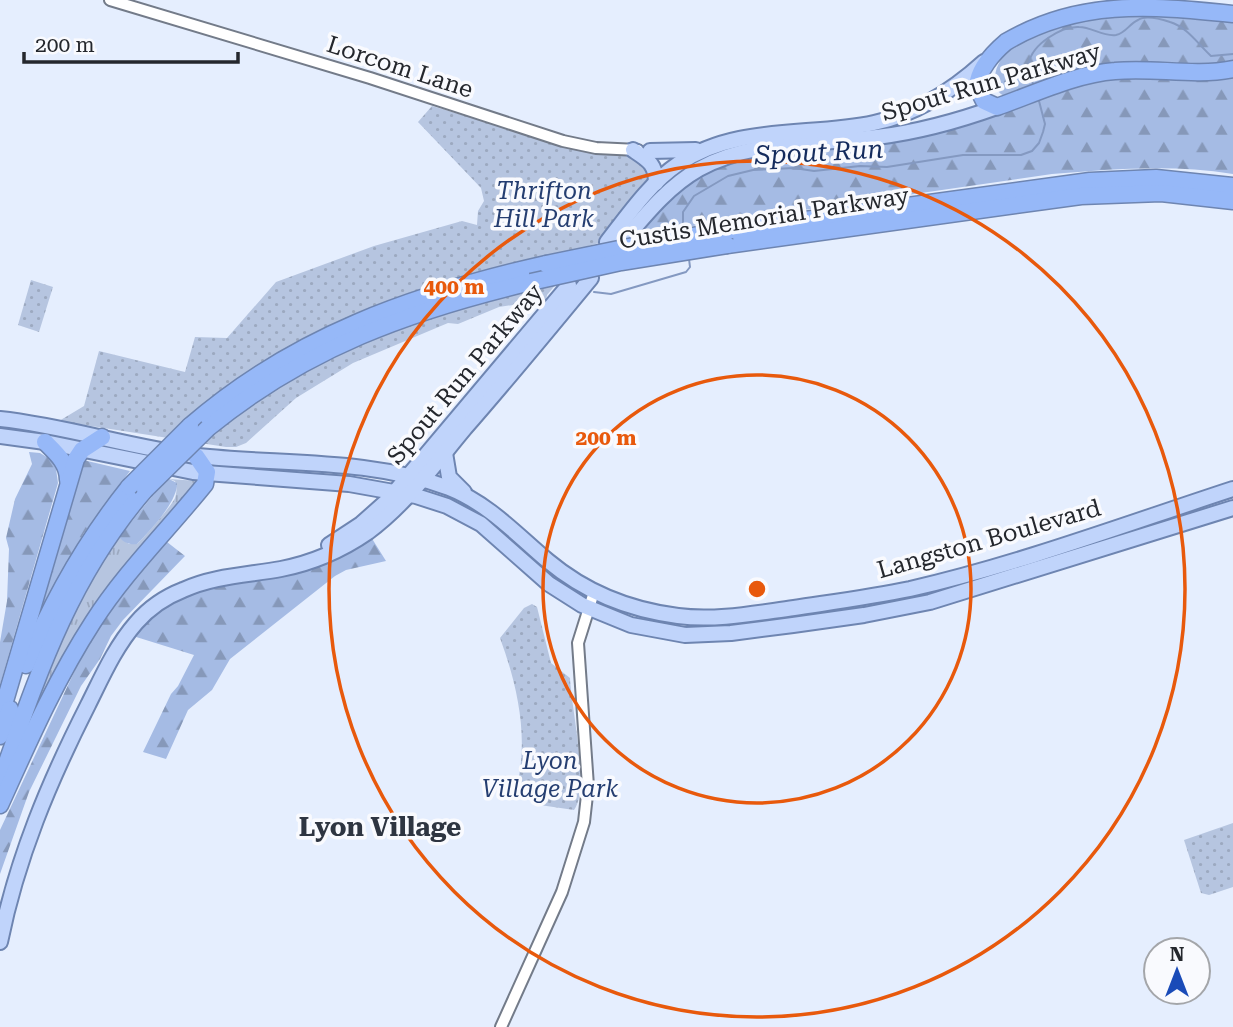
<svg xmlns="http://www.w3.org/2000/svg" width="1233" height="1027" viewBox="0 0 1233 1027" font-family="'Roboto Serif',serif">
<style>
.grass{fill:url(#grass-tufts)}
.forest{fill:url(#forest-firs)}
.park{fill:url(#park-dots)}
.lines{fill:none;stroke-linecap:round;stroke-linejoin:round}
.stream{stroke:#8499c1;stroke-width:2}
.minor-casing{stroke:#737b89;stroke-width:14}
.major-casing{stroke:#6e85b1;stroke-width:18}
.highway-casing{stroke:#6e85b1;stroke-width:19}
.minor{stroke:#fff;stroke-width:10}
.major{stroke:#c0d4fb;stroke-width:14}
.highway{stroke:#96b8f8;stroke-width:16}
.highway-bridge-casing{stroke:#6e85b1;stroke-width:19;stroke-linecap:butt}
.highway-bridge{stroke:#96b8f8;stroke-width:16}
.ring{fill:none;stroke:#e8590c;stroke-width:3.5}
.labels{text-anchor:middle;stroke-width:7;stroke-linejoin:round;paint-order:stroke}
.street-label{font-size:24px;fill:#24272d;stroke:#f9fafe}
.park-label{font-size:24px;font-style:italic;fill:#253e71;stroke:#f9fafe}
.water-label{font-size:26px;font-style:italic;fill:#142b5d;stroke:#f9fafe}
.neighbourhood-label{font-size:26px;font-weight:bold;fill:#2e3541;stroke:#f9fafe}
.centre{fill:#e8590c;stroke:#f9fafe;stroke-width:3.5}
.ring-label{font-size:21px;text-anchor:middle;font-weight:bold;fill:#e8590c;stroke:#f9fafe;stroke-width:7;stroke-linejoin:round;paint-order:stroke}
</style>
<defs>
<pattern id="grass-tufts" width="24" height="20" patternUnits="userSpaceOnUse" patternTransform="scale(1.75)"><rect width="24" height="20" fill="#b6c5e0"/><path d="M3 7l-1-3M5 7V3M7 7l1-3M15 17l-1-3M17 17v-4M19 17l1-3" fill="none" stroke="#9ca9c0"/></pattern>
<pattern id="forest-firs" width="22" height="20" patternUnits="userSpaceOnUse" patternTransform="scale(1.75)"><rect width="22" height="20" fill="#a5bbe4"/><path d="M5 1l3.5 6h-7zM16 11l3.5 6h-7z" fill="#8698b9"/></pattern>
<pattern id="park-dots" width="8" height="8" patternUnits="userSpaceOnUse" patternTransform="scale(1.75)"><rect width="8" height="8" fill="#b6c5e0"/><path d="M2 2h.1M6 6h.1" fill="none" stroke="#9ca9c0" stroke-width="1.8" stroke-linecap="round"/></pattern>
</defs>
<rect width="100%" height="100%" fill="#e5eefe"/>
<path class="grass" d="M169,479l29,2 -24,30 -145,215c23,-66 49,-132 90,-189l10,7h8c7,-6 35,-39 38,-46 2,-7 2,-11 0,-17z"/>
<g class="forest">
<path d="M1084,10l149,9v44l-29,4 -52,-3 -144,34c-8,-3 -12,-8 -13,-16 -3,-39 60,-58 89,-72z"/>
<path d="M1233,74v100c-61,-10 -120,-5 -181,0l-415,60 46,-50 53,-27 102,-12 254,-66z"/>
<polygon points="29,452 40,453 55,462 58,483 0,685 0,642 7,601 9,549 6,538 15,499 32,464"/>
<polygon points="83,460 130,471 84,533 39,612"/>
<path d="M167,478l10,5c1,18 -27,48 -40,61 -7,1 -13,-1 -18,-7z"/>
<path d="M371,537l15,24 -40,9 -11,6 -105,83 -18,31 -24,20 -22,49 -23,-7 28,-58 7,-8 16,-31 -61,-19c27,-31 61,-48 102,-53 17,-3 35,-3 53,-8 29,-8 55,-23 83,-38z"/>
<polygon points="167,542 185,556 123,620 111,636 100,659 81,686 29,792 0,874 0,830 77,666 98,629 128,587"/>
</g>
<g class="park">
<polygon points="432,106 580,150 627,154 642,158 651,180 599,243 588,246 547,295 546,300 499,307 458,324 448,323 353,363 296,398 246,443 236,447 226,447 59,421 84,406 99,351 185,372 195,337 227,338 276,282 374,246 462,221 477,225 478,211 484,201 481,188 418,122"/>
<polygon points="31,280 53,287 39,332 18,325"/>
<path d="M532,604l5,3 14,56 19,15c1,28 20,112 4,132l-41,-6 -2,-7 -14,-12c12,-48 0,-101 -17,-147l24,-30z"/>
<polygon points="1233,823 1233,887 1209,895 1201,893 1184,840"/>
</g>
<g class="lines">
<g class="stream">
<path d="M1033,84c-2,-6 -5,-15 -4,-21 3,-19 33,-37 50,-36 13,0 24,10 37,8 10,-2 13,-11 22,-15 7,-5 23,-1 32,2 17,5 28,22 41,34l22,-2"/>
<polyline points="683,229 683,212 694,196 728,176 753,170 794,168 814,171 860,166 887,167 963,155 1021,155 1032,151 1039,143 1043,132 1045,124 1039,101"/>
<polyline points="594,292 611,294 686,272 690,267 689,259"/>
</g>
<g class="minor-casing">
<g id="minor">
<polyline points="110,0 370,78 563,141 596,148 638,150"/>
<polyline points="501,1027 562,892 584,822 588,786 578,643 594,592"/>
</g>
</g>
<g class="major-casing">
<g id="major">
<path d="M633,150c15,10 23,14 23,33"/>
<polyline points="650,151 696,150"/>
<path d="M625,239c22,-26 44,-53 74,-70 53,-30 119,-24 178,-32 41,-5 81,-16 120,-30"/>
<path d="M607,242c21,-27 43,-59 71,-78 58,-40 132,-27 196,-41 43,-9 78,-32 110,-61"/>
<path d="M0,419c67,7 131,29 198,37 84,9 171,2 251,32 40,16 67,46 99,73 37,31 82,49 130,55 38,5 78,-3 116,-8 39,-6 77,-11 116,-19 109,-25 216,-65 323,-100"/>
<polyline points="0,436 45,442 193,472 349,484 416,496 447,506 481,524 549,584 582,605 631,625 685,635 731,633 793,625 864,615 930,602 1233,508"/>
<polyline points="445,453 449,477 464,492"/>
<polyline points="329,545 361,524 388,500 569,285"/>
<path d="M0,942c17,-84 49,-160 88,-237 14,-28 27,-58 48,-82 12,-14 29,-26 47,-33 30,-14 65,-15 98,-21 31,-6 61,-19 87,-37 38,-28 67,-68 97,-104 43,-49 84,-99 126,-150"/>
</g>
</g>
<g class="highway-casing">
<g id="highway">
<path d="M1233,14c-85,-9 -156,-14 -227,28 -13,11 -28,28 -29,45l7,14 13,6c37,-13 78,-33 118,-36 40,-4 78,6 118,-2"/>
<polyline points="732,230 1090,181 1156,178 1233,186"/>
<polyline points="727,245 1081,196 1161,193 1233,201"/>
<path d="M190,426c103,-90 224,-132 356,-162"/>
<path d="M208,428c98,-80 201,-117 323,-146"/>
<path d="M45,442c11,11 23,21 23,38"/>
<path d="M26,665c26,-65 59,-123 103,-178"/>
<polyline points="0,718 76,459 82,450 102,437"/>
<polyline points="0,736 10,709"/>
<path d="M0,782c38,-108 69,-204 145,-292"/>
<path d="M0,805c28,-62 56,-126 93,-183 32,-50 75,-92 112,-138l2,-12 -11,-16"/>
</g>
</g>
<use href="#minor" class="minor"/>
<use href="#major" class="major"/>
<use href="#highway" class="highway"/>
<g class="highway-bridge-casing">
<g id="highway-bridge">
<polyline points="546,264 648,243 732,230"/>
<polyline points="531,282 621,262 727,245"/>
<polyline points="129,487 190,426"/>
<polyline points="145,490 208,428"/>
</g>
</g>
<use href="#highway-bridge" class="highway-bridge"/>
</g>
<g class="ring">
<circle cx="757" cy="589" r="214"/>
<circle cx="757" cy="589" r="428"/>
</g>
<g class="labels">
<g class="street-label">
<text transform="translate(400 67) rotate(18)" y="8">Lorcom Lane</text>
<text transform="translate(991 82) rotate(-16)" y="8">Spout Run Parkway</text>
<text transform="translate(764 218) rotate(-9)" y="8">Custis Memorial Parkway</text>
<text transform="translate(465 374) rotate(-50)" y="8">Spout Run Parkway</text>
<text transform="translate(989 539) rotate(-16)" y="8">Langston Boulevard</text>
</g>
<g class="park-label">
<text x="544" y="199">Thrifton<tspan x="544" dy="28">Hill Park</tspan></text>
<text x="550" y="769">Lyon<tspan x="550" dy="28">Village Park</tspan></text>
</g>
<g class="water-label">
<text transform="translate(819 152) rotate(-3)" y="9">Spout Run</text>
</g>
<g class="neighbourhood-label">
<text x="380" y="836">Lyon Village</text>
</g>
</g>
<circle cx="757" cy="589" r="10" class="centre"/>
<g class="ring-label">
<text x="454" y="294">400 m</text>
<text x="606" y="445">200 m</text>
</g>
<g transform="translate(1177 971)"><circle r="33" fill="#f9fafe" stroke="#a4a6aa" stroke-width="2"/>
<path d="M0-5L12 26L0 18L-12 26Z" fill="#1a4bb8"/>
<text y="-10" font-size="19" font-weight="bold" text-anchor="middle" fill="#24272d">N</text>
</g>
<path d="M24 52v10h214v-10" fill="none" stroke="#24272d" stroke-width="3.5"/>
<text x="35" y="52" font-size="21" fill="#24272d" stroke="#f9fafe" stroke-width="5" paint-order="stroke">200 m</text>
</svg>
